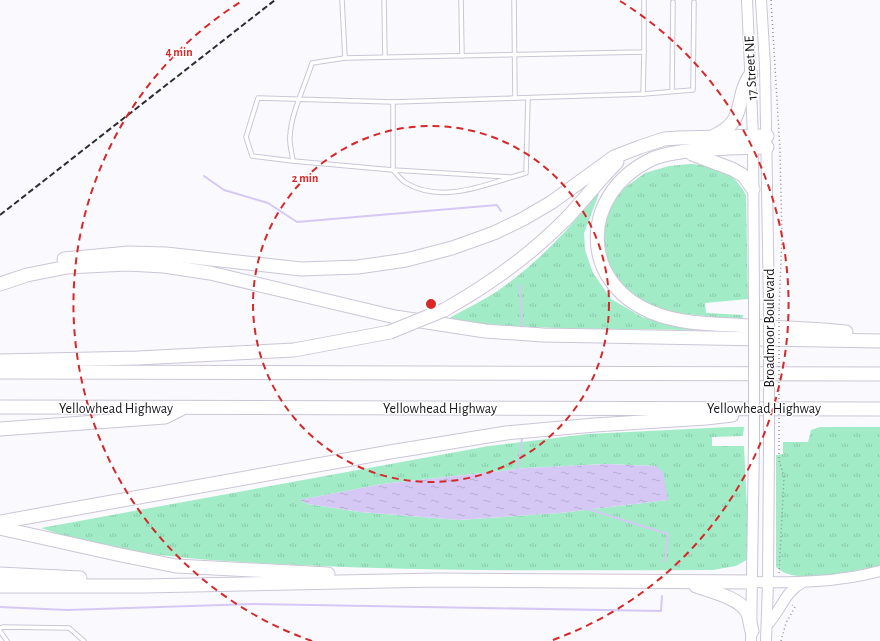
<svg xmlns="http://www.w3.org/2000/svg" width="880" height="641" viewBox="0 0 880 641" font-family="'Alegreya Sans',sans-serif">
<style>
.grass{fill:url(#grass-tufts);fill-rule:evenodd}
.water{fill:url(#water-ripples)}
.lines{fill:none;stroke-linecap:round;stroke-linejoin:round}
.stream{stroke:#d6c8f5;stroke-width:2}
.lane-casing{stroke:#cbc6d7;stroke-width:5.5}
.secondary-casing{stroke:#cbc6d7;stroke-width:12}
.highway-casing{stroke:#cbc6d7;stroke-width:15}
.path{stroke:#939297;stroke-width:1.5;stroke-dasharray:1 3;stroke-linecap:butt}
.lane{stroke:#fff;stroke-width:3.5}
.secondary{stroke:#fff;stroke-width:10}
.highway{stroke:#fff;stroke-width:13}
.rail{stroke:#2e2c32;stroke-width:2;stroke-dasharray:6 3;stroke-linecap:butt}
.secondary-bridge-casing{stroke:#cbc6d7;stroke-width:12;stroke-linecap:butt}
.highway-bridge-casing{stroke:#cbc6d7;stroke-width:15;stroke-linecap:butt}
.path-bridge{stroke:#939297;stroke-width:1.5;stroke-dasharray:1 3;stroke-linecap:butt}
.secondary-bridge{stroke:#fff;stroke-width:10}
.highway-bridge{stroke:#fff;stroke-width:13}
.ring{fill:none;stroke:#d62828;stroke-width:2;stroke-dasharray:7 5}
.labels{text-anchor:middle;stroke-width:3;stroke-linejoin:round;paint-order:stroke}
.street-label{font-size:14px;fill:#16141a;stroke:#fff}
.centre{fill:#d62828;stroke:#fff;stroke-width:2}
.ring-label{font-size:12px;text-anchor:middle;font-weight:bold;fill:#d62828;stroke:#fff;stroke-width:3;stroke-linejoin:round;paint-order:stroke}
</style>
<defs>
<pattern id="grass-tufts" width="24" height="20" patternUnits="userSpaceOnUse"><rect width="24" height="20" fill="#a1ebc7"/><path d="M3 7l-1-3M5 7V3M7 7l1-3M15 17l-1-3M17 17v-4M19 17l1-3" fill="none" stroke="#8ac9aa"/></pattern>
<pattern id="water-ripples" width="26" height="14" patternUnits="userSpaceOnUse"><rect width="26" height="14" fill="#d6c8f5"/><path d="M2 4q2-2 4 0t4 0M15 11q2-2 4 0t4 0" fill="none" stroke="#b7abd1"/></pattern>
</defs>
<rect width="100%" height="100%" fill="#faf9fd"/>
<g class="grass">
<path d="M690,164c25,1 44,8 56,31l2,104 -43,4 1,10 37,2 -1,5 -65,-7 -26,-7 -32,-21 -17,-37 5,-37 16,-22 22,-16 24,-7z"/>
<path d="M597,194h2l-15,39 1,17 8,23 18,26 31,18 34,9 30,4c-86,-1 -171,0 -256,-9l1,-4c16,-9 33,-17 48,-27 37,-26 70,-60 98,-96z"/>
<path d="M729,427h15l-1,9 -31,1v9h32l5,106 -1,7 -12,7 -23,4c-138,0 -276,2 -414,-5 -85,-4 -178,-8 -258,-37l448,-82 99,-12zM606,464l50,2 12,34 -108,13 -101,7 -99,-8 -52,-8 -8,-4 82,-16 145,-16z"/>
<path d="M820,427h60v139c-26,4 -84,21 -104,1v-112l7,-1v-12h25l3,-12z"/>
</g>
<polygon class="water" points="606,464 656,466 663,472 668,500 560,513 459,520 360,512 308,504 299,500 382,484 527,468"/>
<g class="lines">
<g class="stream">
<polyline points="204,176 224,190 268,203 297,222 497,205 501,211"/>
<polyline points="520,285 522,329"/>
<polyline points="518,470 522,438"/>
<polyline points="588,509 668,534 665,561"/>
<polyline points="0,607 67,610 253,604 661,611 662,596"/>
</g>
<g class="lane-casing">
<g id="lane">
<polyline points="384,0 385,57"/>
<polyline points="461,0 462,56"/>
<polyline points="514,0 515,98"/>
<polyline points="345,58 644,52 644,0"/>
<polyline points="672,91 673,2"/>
<polyline points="643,94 693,90 694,2"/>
<polyline points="393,102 643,94 644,52"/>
<path d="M293,161l-41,-5 -6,-19 12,-39 135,4v68l-100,-9c-1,-8 -4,-17 -3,-25 1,-23 15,-50 22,-73l33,-5 -3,-58"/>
<path d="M393,170c4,4 8,10 13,13 38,22 82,0 120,-10l2,-75"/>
<polyline points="393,170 510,177"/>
<polyline points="0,628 3,627 69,628 84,641"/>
<polyline points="0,631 7,641"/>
</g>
</g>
<g class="secondary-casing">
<g id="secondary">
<polyline points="747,0 753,136 754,307"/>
<polyline points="761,0 765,65 769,308"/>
<path d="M753,582c42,1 86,0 127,-11"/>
<path d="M767,625c14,-14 17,-33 36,-43"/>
<polyline points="751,641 754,443"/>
<polyline points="766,641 768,582 769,443"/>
</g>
</g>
<g class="highway-casing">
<g id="highway">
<path d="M714,136c34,-15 20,-39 37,-62"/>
<path d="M767,147c-28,1 -93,1 -117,13 -69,34 -72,121 1,152 26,11 56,12 84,13 37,3 74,3 111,7"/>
<polyline points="692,154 732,169 744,176 753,189"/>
<polyline points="64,259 129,253 166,254 301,269 358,267 406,260 452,248 494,233 523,219 552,202 614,157 640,147 664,139 679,138 767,136"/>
<polyline points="0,284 27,275 67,267 127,264 164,266 210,273 395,317 485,331 543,335 880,341"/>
<path d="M444,310c47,-26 85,-54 122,-91 18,-19 33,-39 51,-57"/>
<polyline points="0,361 138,358 294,350 390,332"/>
<polyline points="0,372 880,374"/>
<polyline points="0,407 880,409"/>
<polyline points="0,429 165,417 181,409"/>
<polyline points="0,522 390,452 506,433 595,425 706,418 732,415"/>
<polyline points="0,528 121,555 176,566 328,574"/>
<polyline points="0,574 80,578"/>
<polyline points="0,586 144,586 437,580 753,582"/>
<path d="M696,586c14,5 44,12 51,26 3,5 3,13 5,19"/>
</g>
</g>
<g class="path">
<polyline points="771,0 780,150 782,237 779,310"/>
<polyline points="779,441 779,460 784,477 779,574"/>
<polyline points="781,641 786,623 795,607 792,605"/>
</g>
<use href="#lane" class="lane"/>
<use href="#secondary" class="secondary"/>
<use href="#highway" class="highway"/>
<polyline class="rail" points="0,215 275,0"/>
<g class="secondary-bridge-casing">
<g id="secondary-bridge">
<polyline points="754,307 754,443"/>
<polyline points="769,443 769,308"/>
</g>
</g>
<g class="highway-bridge-casing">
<polyline id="highway-bridge" points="390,332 444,310"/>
</g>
<polyline class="path-bridge" points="779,310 779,441"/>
<use href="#secondary-bridge" class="secondary-bridge"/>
<use href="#highway-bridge" class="highway-bridge"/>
</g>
<g class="ring">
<circle cx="431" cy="304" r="178"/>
<path d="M312 641A357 357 0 0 1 242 1M620 1A357 357 0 0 1 550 641"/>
</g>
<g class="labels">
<g class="street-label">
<text transform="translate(750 68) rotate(-93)" y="5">17 Street NE</text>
<text transform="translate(769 328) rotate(-90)" y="5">Broadmoor Boulevard</text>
<text x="116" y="413">Yellowhead Highway</text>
<text x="440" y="413">Yellowhead Highway</text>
<text x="764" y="413">Yellowhead Highway</text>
</g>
</g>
<circle cx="431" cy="304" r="6" class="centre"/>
<g class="ring-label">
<text x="179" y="56">4 min</text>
<text x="305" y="182">2 min</text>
</g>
</svg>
